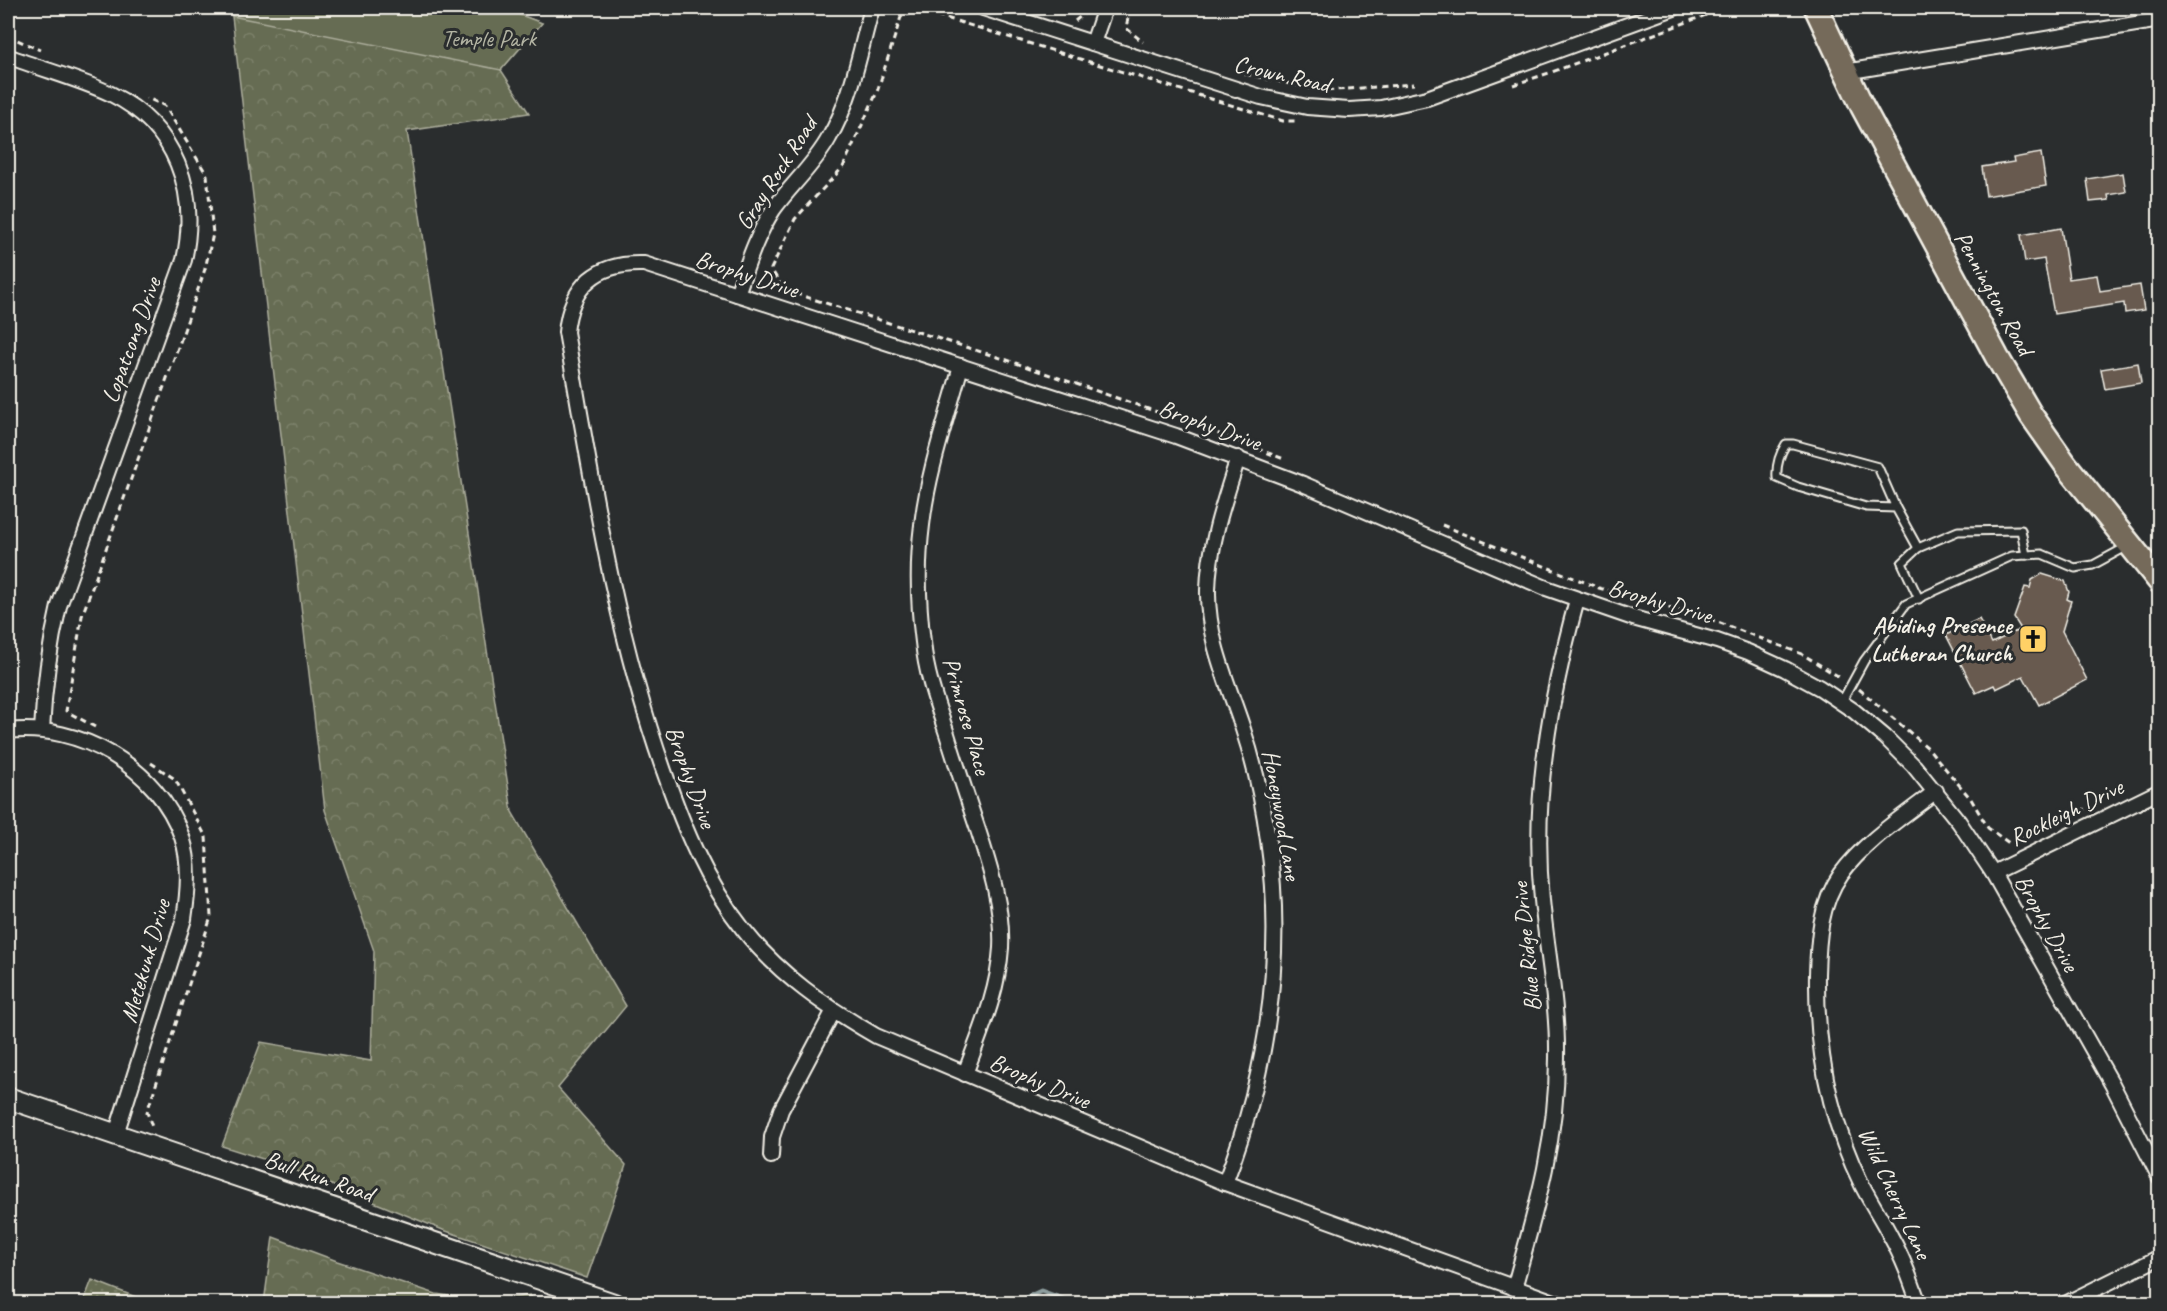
<svg xmlns="http://www.w3.org/2000/svg" width="2167" height="1311" viewBox="0 0 2167 1311" font-family="Caveat,sans-serif">
<style>
.grass{fill:url(#grass-dots);stroke:#adae9d;stroke-width:1.5}
.forest{fill:url(#forest-crowns);stroke:#adae9d;stroke-width:1.5}
.green{fill:#666c52;stroke:#adae9d;stroke-width:1.5}
.lines{fill:none;stroke-linecap:round;stroke-linejoin:round}
.stream{stroke:#8d9d9e;stroke-width:5}
.building{fill:#685a4f;stroke:#f4f1e8;stroke-width:1.5}
.lane-casing{stroke:#f4f1e8;stroke-width:11}
.street-casing{stroke:#f4f1e8;stroke-width:18}
.secondary-casing{stroke:#f4f1e8;stroke-width:24}
.primary-casing{stroke:#f4f1e8;stroke-width:27}
.path{stroke:#f4f1e8;stroke-width:3;stroke-dasharray:6 4.5;stroke-linecap:butt}
.lane{stroke:#2a2d2e;stroke-width:7}
.street{stroke:#2a2d2e;stroke-width:14}
.secondary{stroke:#2a2d2e;stroke-width:20}
.primary{stroke:#746a5a;stroke-width:22}
.labels{text-anchor:middle;stroke-width:6;stroke-linejoin:round;paint-order:stroke}
.park-label{font-size:24px;fill:#b4b5a4;stroke:#2a2d2e}
.street-label{font-size:24px;fill:#f4f1e8;stroke:#2a2d2e}
.poi-label{font-size:24px;font-weight:bold;fill:#f4f1e8;stroke:#2a2d2e;text-anchor:end}
</style>
<defs>
<pattern id="grass-dots" width="8" height="8" patternUnits="userSpaceOnUse" patternTransform="scale(1.5)"><rect width="8" height="8" fill="#666c52"/><path d="M2 2h.1M6 6h.1" fill="none" stroke="#7c816b" stroke-width="1.8" stroke-linecap="round"/></pattern>
<pattern id="forest-crowns" width="20" height="18" patternUnits="userSpaceOnUse" patternTransform="scale(1.5)"><rect width="20" height="18" fill="#666c52"/><path d="M2 6a3 3 0 1 1 6 0M12 15a3 3 0 1 1 6 0" fill="none" stroke="#7c816b"/></pattern>
</defs>
<rect width="100%" height="100%" fill="#2a2d2e"/>
<filter id="ink" filterUnits="userSpaceOnUse"><feTurbulence type="fractalNoise" baseFrequency=".0167" numOctaves="2"/><feDisplacementMap in="SourceGraphic" scale="12" xChannelSelector="R" yChannelSelector="G"/><feConvolveMatrix kernelMatrix="1 2 1 2 8 2 1 2 1" color-interpolation-filters="sRGB"/></filter>
<g filter="url(#ink)">
<polygon class="grass" points="92,1280 151,1303 83,1303"/>
<g class="forest">
<polygon points="231,8 502,8 542,23 501,70 529,113 407,131 512,812 626,1006 558,1088 626,1165 587,1278 443,1230 282,1165 222,1146 261,1042 371,1061 374,951 325,810"/>
<polygon points="273,1237 337,1261 436,1294 487,1302 530,1295 533,1303 264,1303"/>
</g>
<polygon class="green" points="231,8 502,8 542,23 501,70 232,16"/>
<g class="lines">
<polyline class="stream" points="1013,1304 1041,1291 1077,1304"/>
</g>
<g class="building">
<polygon points="2041,153 2046,186 1986,196 1982,167 2014,162 2013,158"/>
<polygon points="2123,173 2126,192 2108,195 2109,200 2090,202 2087,179"/>
<polygon points="2061,228 2069,279 2097,275 2100,291 2140,285 2144,310 2125,313 2124,303 2054,314 2044,259 2025,262 2021,235"/>
<polygon points="2138,363 2141,383 2105,389 2101,369"/>
<polygon points="2042,574 2065,581 2069,592 2067,599 2071,601 2062,631 2087,680 2039,705 2023,676 1996,689 1994,685 1976,693 1946,635 1979,619 1992,643 2021,629 2014,618 2025,587 2030,588 2032,580"/>
</g>
<g class="lines">
<g class="lane-casing">
<g id="lane">
<path d="M1896,508l-30,-1 -68,-20 -21,-9c-1,-13 2,-23 9,-34h7l85,23 18,41 22,40"/>
<polyline points="1919,599 1902,563 1918,548 1958,531 2021,530 2026,555"/>
<polyline points="1841,703 1864,661 1906,604 2012,556 2042,554 2075,568 2093,565 2128,546"/>
</g>
</g>
<g class="street-casing">
<g id="street">
<polyline points="983,8 1261,97 1307,107 1349,110 1381,108 1427,98 1674,8"/>
<polyline points="1093,43 1105,8"/>
<path d="M8,56c32,13 72,23 103,38 65,32 88,98 73,166l-125,346c-10,42 -15,82 -17,124"/>
<polyline points="1845,72 2160,20"/>
<path d="M737,294c10,-28 19,-58 36,-84 18,-25 41,-45 56,-72 23,-39 31,-88 43,-130"/>
<path d="M961,366c-14,52 -33,105 -39,159 -5,39 -4,78 1,117 3,32 14,62 24,92 10,33 21,66 32,99 12,38 24,75 22,115 -3,45 -21,85 -36,126"/>
<path d="M8,731c71,-8 150,36 174,106 9,27 6,55 2,82l-68,215"/>
<polyline points="1993,873 2160,791"/>
<polyline points="771,1156 772,1137 781,1110 833,1012"/>
<path d="M1225,1183c42,-110 60,-226 43,-343 -5,-38 -14,-78 -26,-114 -15,-45 -35,-88 -34,-136 1,-46 16,-88 30,-132"/>
<path d="M1514,1288c22,-78 43,-148 43,-230 1,-53 -10,-106 -15,-158 -10,-102 8,-202 35,-300"/>
<path d="M1560,1304l-335,-121 -349,-147c-50,-29 -97,-61 -133,-107 -38,-48 -59,-101 -79,-158 -50,-142 -72,-291 -98,-439 5,-47 31,-70 78,-68l532,172 127,48 243,104 87,30 84,23 31,11 37,17 35,19 34,23 31,26 29,29 45,56 34,51 119,211 48,94"/>
<path d="M1919,1304c-8,-23 -16,-46 -28,-67 -9,-18 -20,-34 -29,-52 -33,-66 -46,-137 -45,-211 1,-34 3,-70 24,-100 24,-33 63,-58 95,-83"/>
<polyline points="2065,1304 2160,1257"/>
</g>
</g>
<g class="secondary-casing">
<polyline id="secondary" points="8,1098 614,1304"/>
</g>
<g class="primary-casing">
<polyline id="primary" points="1816,8 1862,106 1997,357 2031,415 2066,465 2160,582"/>
</g>
<g class="path">
<polyline points="1130,8 1126,28 1143,42"/>
<polyline points="1075,21 1086,12"/>
<polyline points="8,36 40,50"/>
<polyline points="1245,74 1323,91 1414,84"/>
<polyline points="1513,85 1552,72 1725,8"/>
<polyline points="1160,413 1007,360 784,290 771,269 795,219 843,167 877,92 901,17 920,10 1283,121 1296,121"/>
<polyline points="1198,426 1284,459"/>
<polyline points="1442,525 1599,588 1715,621 1802,654 1841,678"/>
<polyline points="1859,689 1928,748 1971,799 1988,828 2009,843 2087,808"/>
<polyline points="95,727 66,711 82,616 181,339 205,269 213,234 207,175 165,106 147,98"/>
<polyline points="151,763 175,779 206,837 211,917 147,1112 152,1127 154,1127"/>
</g>
<use href="#lane" class="lane"/>
<use href="#street" class="street"/>
<use href="#secondary" class="secondary"/>
<use href="#primary" class="primary"/>
</g>
</g>
<defs>
<g id="church-square" transform="scale(1.5)"><rect x="-9" y="-9" width="18" height="18" rx="4" fill="#ffd166" stroke="#2a2d2e"/><path d="M-1.2-6h2.4v3.5h3.3v2.4h-3.3V6h-2.4V-.1h-3.3v-2.4h3.3Z" fill="#111"/></g>
</defs>
<g fill-rule="evenodd">
<use href="#church-square" x="2033" y="639"/>
</g>
<g class="labels">
<g class="park-label">
<text x="489" y="46">Temple Park</text>
</g>
<g class="street-label">
<text transform="translate(1282 74) rotate(13)" y="8">Crown Road</text>
<text transform="translate(776 173) rotate(-57)" y="8">Gray Rock Road</text>
<text transform="translate(747 274) rotate(18)" y="8">Brophy Drive</text>
<text transform="translate(1994 293) rotate(61)" y="8">Pennington Road</text>
<text transform="translate(131 340) rotate(-70)" y="8">Lopatcong Drive</text>
<text transform="translate(1210 425) rotate(20)" y="8">Brophy Drive</text>
<text transform="translate(1660 601) rotate(16)" y="8">Brophy Drive</text>
<text transform="translate(967 716) rotate(74)" y="8">Primrose Place</text>
<text transform="translate(691 777) rotate(70)" y="8">Brophy Drive</text>
<text transform="translate(2066 812) rotate(-26)" y="8">Rockleigh Drive</text>
<text transform="translate(1282 815) rotate(80)" y="8">Honeywood Lane</text>
<text transform="translate(2047 923) rotate(61)" y="8">Brophy Drive</text>
<text transform="translate(1526 947) rotate(-96)" y="8">Blue Ridge Drive</text>
<text transform="translate(145 961) rotate(-74)" y="8">Metekunk Drive</text>
<text transform="translate(1040 1081) rotate(23)" y="8">Brophy Drive</text>
<text transform="translate(319 1176) rotate(19)" y="8">Bull Run Road</text>
<text transform="translate(1895 1193) rotate(65)" y="8">Wild Cherry Lane</text>
</g>
<g class="poi-label">
<text x="2012" y="633">Abiding Presence<tspan x="2012" dy="28">Lutheran Church</tspan></text>
</g>
</g>
<rect width="2167" height="1311" fill="none" stroke="#2a2d2e" stroke-width="30"/>
<rect x="15" y="15" width="2137" height="1281" fill="none" stroke="#f4f1e8" stroke-width="2" filter="url(#ink)"/>
</svg>
